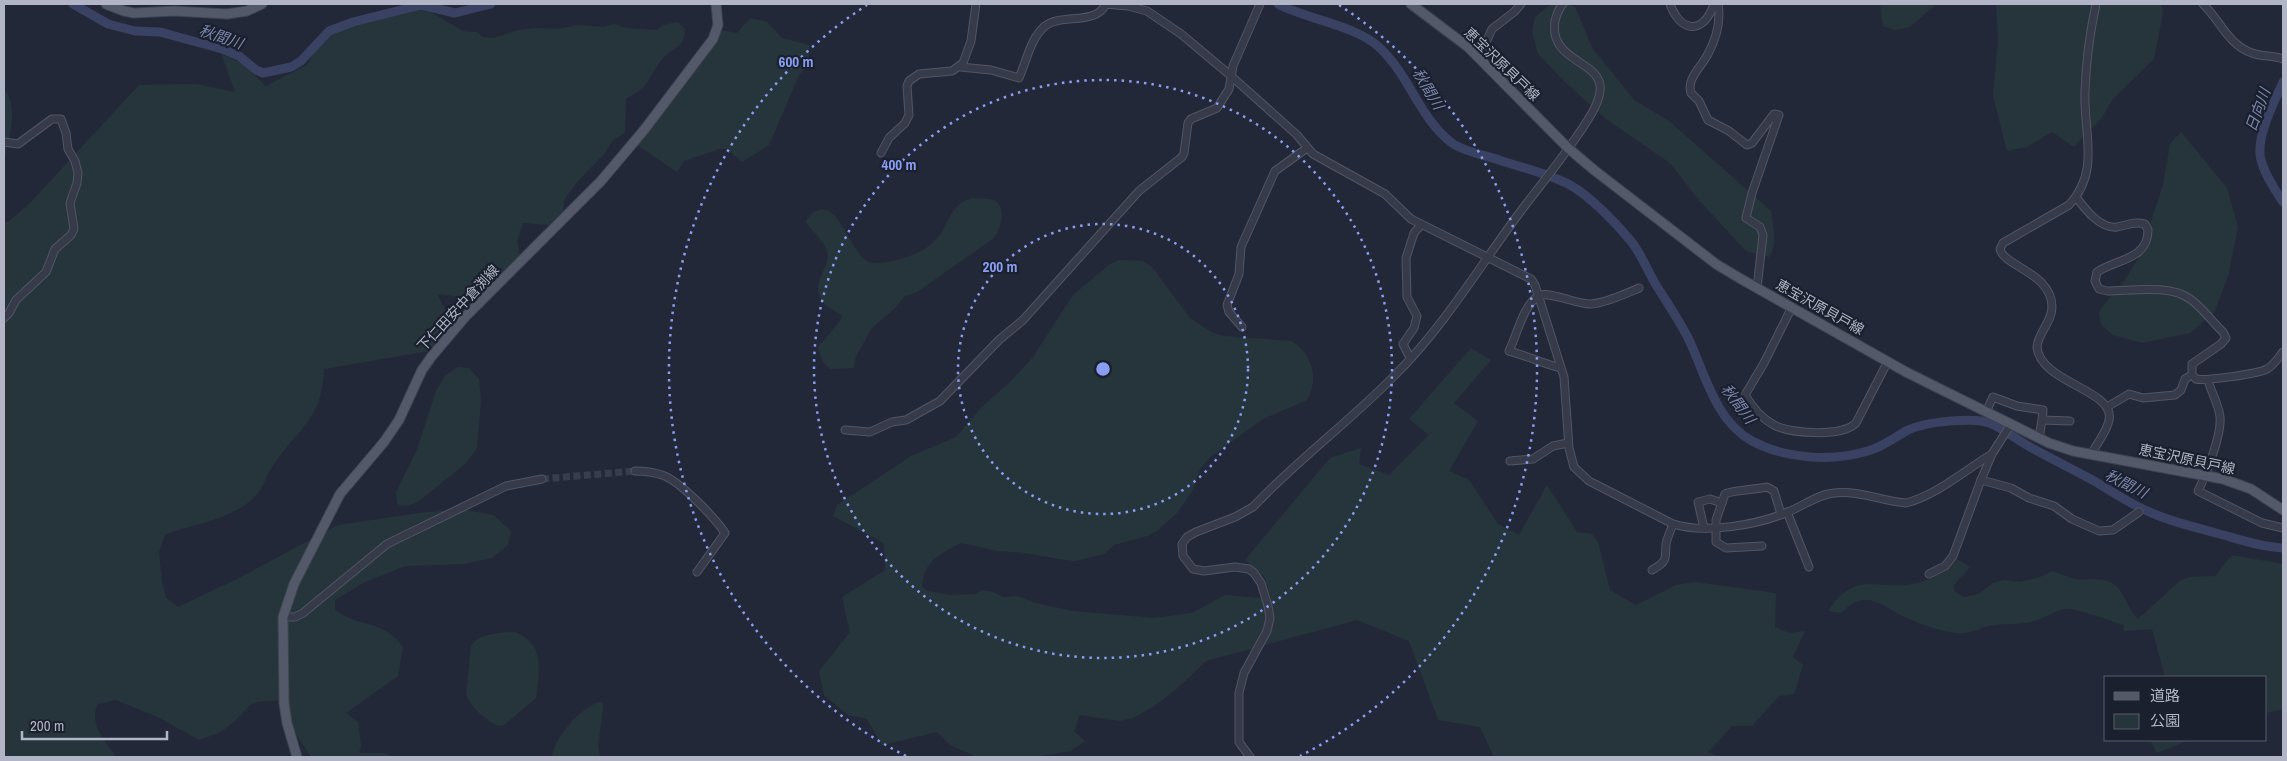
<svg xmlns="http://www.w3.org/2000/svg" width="2287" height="761" viewBox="0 0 2287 761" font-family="'Archivo Narrow','Noto Sans JP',sans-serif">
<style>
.green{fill:#26353b}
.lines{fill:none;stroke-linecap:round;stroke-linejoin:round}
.river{stroke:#394262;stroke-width:9}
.minor-tunnel{stroke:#383d4e;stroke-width:7;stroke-dasharray:7 3.5;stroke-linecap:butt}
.minor-casing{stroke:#515564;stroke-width:9}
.major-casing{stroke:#3f4452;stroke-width:11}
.minor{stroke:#363a49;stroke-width:7}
.major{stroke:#545969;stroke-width:9}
.ring{fill:none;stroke:#899ef2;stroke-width:2.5;stroke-dasharray:2.5 5}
.labels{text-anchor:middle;stroke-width:4.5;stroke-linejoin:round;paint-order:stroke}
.street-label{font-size:14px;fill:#b1b5c5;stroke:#1b202e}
.water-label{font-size:15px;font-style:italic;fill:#7b86ac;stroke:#1b202e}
.centre{fill:#899ef2;stroke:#1b202e;stroke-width:2.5}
.ring-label{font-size:15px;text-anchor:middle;font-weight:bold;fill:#899ef2;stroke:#1b202e;stroke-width:4.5;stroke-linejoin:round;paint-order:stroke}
</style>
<rect width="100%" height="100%" fill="#232839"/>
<g class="green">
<path d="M1551,4h15l9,3 18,42 41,51 35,21 102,90c2,16 7,32 -2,46l-23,-6 -48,-52 -28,-36 -64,-44 -42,-38 -26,-27 -6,-23 3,-14z"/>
<polygon points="1880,4 1936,4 1910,27 1895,30 1883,26"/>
<polygon points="1996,4 2161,4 2163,13 2154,59 2113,99 2101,119 2074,147 2052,132 2027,147 2007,151 1993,95 1998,40"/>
<path d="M422,7l41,24 14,1 6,5 11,1 24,-8 17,-2 21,1 22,-4 26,2 10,-3 13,4 30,2 6,-5 15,-3 7,7c-1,18 -8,17 -20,27 -8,7 -13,20 -20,29 -6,7 -12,9 -19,14l-1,34 -12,7 -8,13 -27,28 -14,19 -1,12 -15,13 -25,-2 -6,18 3,15 -44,43 -36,-5 -2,2 16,29 -25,26 -105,18c-2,51 -25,58 -50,95 -10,14 -9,25 -25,38 -24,19 -57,22 -84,33l-6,17 3,30 4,16 12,9 61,-29 99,-53 81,-12 42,-4 32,6 18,16 -3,14 -16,13 -27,6 -60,2 -42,17 -28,17v10c24,18 48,9 68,37l-5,29 -52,37 12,9 3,24 -2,7h24l11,4h-83l-19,-29 -14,-27c-34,-1 -25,5 -47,23 -9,9 -20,12 -32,16l-39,-22 -44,-18 -18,4c-10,19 7,37 18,53h-112v-535h4l22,-19 109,-118 57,-1 39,8 -13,-37 19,8 25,23 41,-21 14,-23 11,-10z"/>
<polygon points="750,18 767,22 782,38 809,45 809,65 799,75 769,145 742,162 727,149 720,149 684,161 677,172 637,145 721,30 737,33"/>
<path d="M4,89c16,19 4,52 0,74z"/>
<polygon points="2181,132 2227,188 2238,227 2228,276 2214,313 2190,333 2142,343 2113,335 2101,324 2099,315 2100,310 2127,277 2140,255 2163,185 2170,144"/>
<path d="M973,198c6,1 15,0 21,2 13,7 7,29 0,38l-77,54 -12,4 -10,12 -23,20 -17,30 -1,10 -24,1 -8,-8 -4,-13c6,-10 22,-23 24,-32 -6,-6 -13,-7 -19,-14 -15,-20 9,-33 4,-51 -3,-11 -15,-19 -21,-29 2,-4 5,-9 10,-11 26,-12 34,50 57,52 9,1 19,-2 27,-4 15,-4 29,-10 39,-23 11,-15 13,-34 34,-38z"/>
<path d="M1119,260l23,1 10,6 38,51 23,15 11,3 67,5c22,12 28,39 16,59l-44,19 -54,39 -9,11 -7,21 -16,23 -20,18 -10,5 -33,9 -10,9 -29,7 -9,-1 -42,-7 -26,-2 -37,-8c-21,11 -38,18 -39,44l6,4 22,4 25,-1 7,-4 8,1 14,6 13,-1 19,7 37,8 81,7 38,-5 33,-18 46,4 -6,-21 -20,-18 85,-102 31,-10 -2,16 30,11 40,-40 -20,-16 62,-71 20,12 -37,43 24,18 -29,50 20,9 29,44 21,11 28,-50 30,47 15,2 6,8 12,48 26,15 40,-20 19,-3 81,11 -1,34 14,6 16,-2 -12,26 10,8 -9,29 -15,2 -27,30h-20l-24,26 12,5h-226l-14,-30 -42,-7 -29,-79 -52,-21 -151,41 -27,26 -26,20 -20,11 -13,3 -40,-6 -6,16 11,10 -14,10 -36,6h-58l-27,-12 -13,-13 -55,13 -15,-26 -19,-4 -24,-20 -5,-24 31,-39 -8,-35 43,-27 -1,-27 -51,-27 4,-11 74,-49 45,-19 26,-30 29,-26 22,-24 40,-62 37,-31z"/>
<path d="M458,367l11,1 10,11 2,22 -4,47 -11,15 -43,35c-8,6 -16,10 -26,6l-1,-12 21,-42 19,-59 10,-16z"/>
<path d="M2232,555l51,9v145l-17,4v-36h-101l-13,-48 -28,2v-6c-11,-3 -50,-18 -59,-16 -9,1 -18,8 -28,11 -15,6 -33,3 -49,6 -11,3 -20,9 -33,7 -17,-3 -34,-8 -50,-16 -25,-12 -39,-30 -64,-4l-13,-2c29,-43 50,-19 90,-28 15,-4 28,-13 39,-24l13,8 -17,19 2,6 9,5 15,-3 14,-11 11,-3 16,2 20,-5 12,-6c7,2 13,5 19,7 14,4 33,-3 45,8 10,9 12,24 22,33l43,-39 9,-3 25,-1z"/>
<path d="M515,632c31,12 24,41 21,66l-32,27 -6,1c-13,-7 -27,-18 -32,-32l5,-48c8,-13 30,-13 44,-14z"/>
<path d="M599,702l4,1v5l-5,38 2,11h-48c3,-20 27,-48 47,-55z"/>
<polygon points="2150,740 2190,740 2157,753"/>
</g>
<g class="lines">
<g class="river">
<polyline points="73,4 108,24 135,31 160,32 222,49 239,56 256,70 263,73 291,67 301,61 329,31 353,22 421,5 455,13 491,4"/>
<path d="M1278,4c30,16 79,21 103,45 29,28 39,70 71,94 12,9 33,12 47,17 23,8 49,13 71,25 20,11 45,37 60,55 12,14 18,33 28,48 11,18 23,35 32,54 16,35 26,79 62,99 34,18 79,21 116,10 14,-4 26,-13 38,-20 17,-9 69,-15 86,-7 13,6 25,16 38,23 22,12 44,23 66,35 21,13 43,27 66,35 18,7 37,11 54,16 23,6 44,14 67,15"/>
<path d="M2283,82c-9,21 -28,56 -22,78 4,15 14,30 22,42"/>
</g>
<polyline class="minor-tunnel" points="542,479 635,471"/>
<g class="minor-casing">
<g id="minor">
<path d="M1105,4l23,2 19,5 34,23 49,41 67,60 16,19 72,40 26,25 120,60 4,6 29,92 5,71 5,19 15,14 84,43c33,10 84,1 115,-12 15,-6 31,-18 46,-19 24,-3 48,8 72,10 31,-8 59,-33 86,-49"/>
<path d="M1670,4c11,30 34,30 44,0"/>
<path d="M1718,4c3,17 -2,35 -10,50 -6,12 -22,25 -17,39l8,8 9,19 21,11 18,14 5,-2 22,-29 5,1 -27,78 -6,25 14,9 3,8 -6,53"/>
<path d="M2203,4c17,16 25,41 49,49 10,4 21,2 31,6"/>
<polyline points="1479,58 1492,29 1514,12 1521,4"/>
<path d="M960,67l31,3 28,8c8,-18 11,-39 26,-52 17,-13 50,0 61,-22"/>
<polyline points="4,142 18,144 52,119 61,119 66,133 68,149 75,161 78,173 77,183 70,203 74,229 71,235 55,249 46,272 16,300 9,313 4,318"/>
<polyline points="881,153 889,138 905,123 909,115 907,86 909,81 919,74 952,71 963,63 971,41 976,4"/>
<path d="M2076,197c9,12 24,32 41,30 10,-2 18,-6 28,-3l3,6c0,30 -32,29 -51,42l-2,9 4,8 8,2c25,0 62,-7 83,8 13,9 22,23 33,33l3,6 -5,6 -29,20v11l4,4c9,2 62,-5 71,-10 7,-4 11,-11 16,-17"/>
<path d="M1792,307l-28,56 -19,32c7,12 16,23 29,30 17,9 68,12 82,-2l32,-62"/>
<polyline points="1242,327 1229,312 1227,305 1239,274 1241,247 1275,171 1307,148"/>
<polyline points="1410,358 1403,344 1414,328 1417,316 1407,297 1406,258 1414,233 1421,225"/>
<path d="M1561,368c-4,0 -43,-15 -52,-17 8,-16 14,-45 29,-55 10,-6 40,9 53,8 15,-1 34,-10 48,-16"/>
<path d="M2208,380c3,12 11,25 12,37 2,17 -14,58 -22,74l64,32 21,5"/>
<polyline points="2107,407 2129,394 2143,398 2175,395 2181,390 2185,379 2192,375"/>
<polyline points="1986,412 1993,397 2017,406 2043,410 2042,420"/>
<polyline points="845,430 870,432 892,422 906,420 940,401 999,340 1023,320 1139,191 1182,157 1184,153 1188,123 1191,119 1217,108 1229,89 1233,66 1260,4"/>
<polyline points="2039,438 2042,420 2070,421"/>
<path d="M2091,455c5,-11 16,-23 18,-35 7,-30 -69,-37 -72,-73 1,-14 15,-25 15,-40 0,-34 -49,-41 -52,-58l3,-6 66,-38c32,-34 14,-73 16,-114 1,-29 5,-59 11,-87"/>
<polyline points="1510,461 1533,459 1553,446 1568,443"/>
<path d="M635,471c9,0 18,1 27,4 17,5 53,43 63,58l-28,39"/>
<polyline points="1981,480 2011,488 2029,498 2054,506 2072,519 2099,531 2113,530 2139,512"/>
<polyline points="1787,512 1809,567"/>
<polyline points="1704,528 1698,502 1710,499 1722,503"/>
<path d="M1762,546l-36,2 -10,-6v-22l9,-26c5,-3 33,-5 42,-7l7,4 7,23"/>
<path d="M1652,570c16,-9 13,-11 14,-26 1,-6 5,-14 7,-20"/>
<polyline points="1929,574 1945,566 1953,556 1981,480 1992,454 2011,424"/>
<polyline points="283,617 295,617 303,613 387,544 506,486 542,479"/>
<path d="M1250,757l-11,-15v-49l5,-20 23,-42 3,-13 -2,-12 -7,-23 -7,-10 -5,-4 -14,-2 -31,4 -11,-2 -10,-13 -1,-12 5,-7 9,-5 39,-15 18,-10c45,-48 99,-87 144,-134 44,-44 78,-99 115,-150 26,-36 57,-71 80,-110 5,-9 11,-22 7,-32 -8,-21 -50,-23 -44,-60 2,-7 3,-12 8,-17"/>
</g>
</g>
<g class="major-casing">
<g id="major">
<polyline points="106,4 124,11 134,13 174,11 227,14 247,11 262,4"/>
<polyline points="1411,4 1468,47 1568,148 1594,170 1716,264 1741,279 1906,372 2049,443 2073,451 2223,479 2251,489 2283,510"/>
<polyline points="297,757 287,723 284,703 283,617 294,584 340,494 384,442 399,420 422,370 432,356 465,317 601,181 644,130 713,39 718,25 716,4"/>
</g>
</g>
<use href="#minor" class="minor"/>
<use href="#major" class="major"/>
</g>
<g class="ring">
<circle cx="1103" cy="369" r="145"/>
<circle cx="1103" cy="369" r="289"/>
<path d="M906 756A434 434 0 0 1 867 5M1339 5A434 434 0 0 1 1300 756"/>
</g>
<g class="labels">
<g class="street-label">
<text transform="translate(1502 64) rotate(44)" y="5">恵宝沢原貝戸線</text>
<text transform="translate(1820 307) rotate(29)" y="5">恵宝沢原貝戸線</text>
<text transform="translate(458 308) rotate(-47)" y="5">下仁田安中倉渕線</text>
<text transform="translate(2187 459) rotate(12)" y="5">恵宝沢原貝戸線</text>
</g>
<g class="water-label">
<text transform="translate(221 37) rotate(19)" y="5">秋間川</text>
<text transform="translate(1428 89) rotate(59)" y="5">秋間川</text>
<text transform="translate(2258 110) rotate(-70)" y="5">日向川</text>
<text transform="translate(1738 404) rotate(53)" y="5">秋間川</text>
<text transform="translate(2126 484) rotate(27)" y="5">秋間川</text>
</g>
</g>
<circle cx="1103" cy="369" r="8" class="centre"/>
<g class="ring-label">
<text x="796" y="67">600 m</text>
<text x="899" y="170">400 m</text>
<text x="1000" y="272">200 m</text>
</g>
<rect width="2287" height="761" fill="none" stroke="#b1b5c5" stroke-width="10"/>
<rect x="2104" y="676" width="162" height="65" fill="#1b202e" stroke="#575c6a"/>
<rect x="2114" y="692" width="25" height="8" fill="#545969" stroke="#575c6a"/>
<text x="2150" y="701" font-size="15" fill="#b1b5c5">道路</text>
<rect x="2114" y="714" width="25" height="15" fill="#26353b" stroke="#575c6a"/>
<text x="2150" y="726" font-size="15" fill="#b1b5c5">公園</text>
<path d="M22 731v8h145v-8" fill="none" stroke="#b1b5c5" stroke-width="2.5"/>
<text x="30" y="731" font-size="15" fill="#b1b5c5" stroke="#1b202e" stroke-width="4" paint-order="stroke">200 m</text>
</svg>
